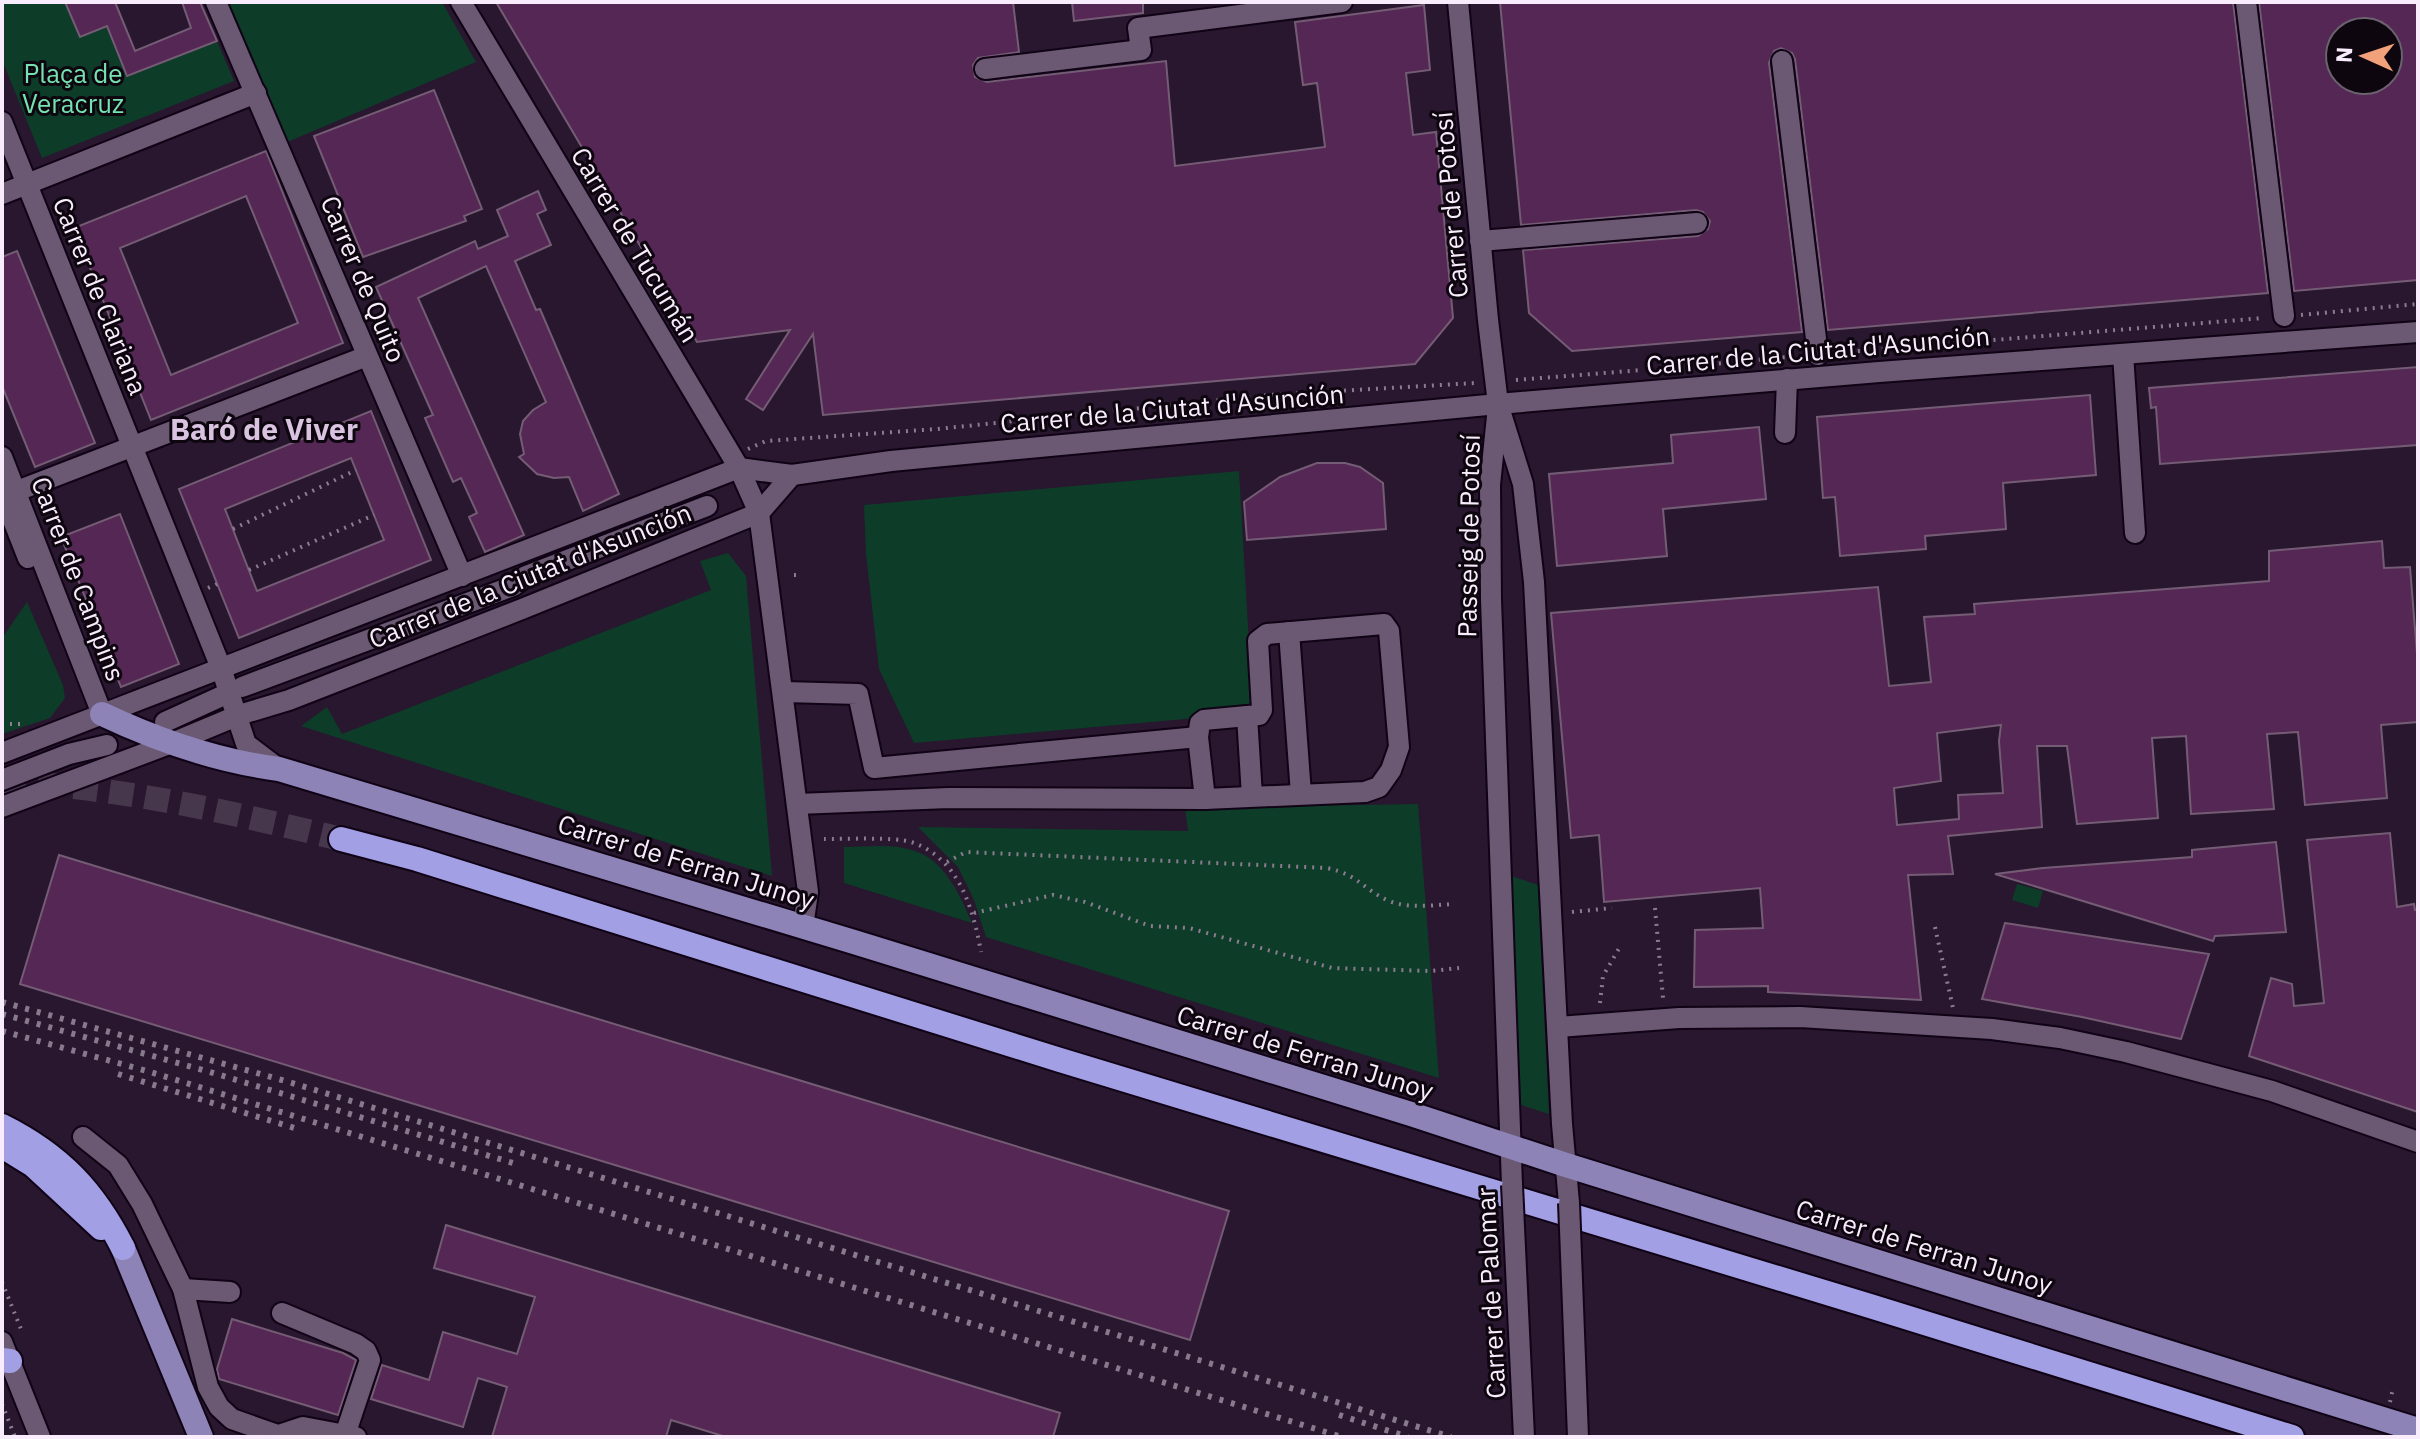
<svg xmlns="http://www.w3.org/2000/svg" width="2420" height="1439" viewBox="0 0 2420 1439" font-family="'IBM Plex Sans',sans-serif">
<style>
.green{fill:#0d3c29}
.building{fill:#542755;stroke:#745c74;stroke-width:2;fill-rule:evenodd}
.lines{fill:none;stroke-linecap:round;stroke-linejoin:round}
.highway-tunnel{stroke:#47374d;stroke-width:24;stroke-dasharray:24 12;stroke-linecap:butt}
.minor-casing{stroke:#100316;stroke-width:24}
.major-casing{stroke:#100316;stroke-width:28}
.highway-casing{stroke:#100316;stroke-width:28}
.path{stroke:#8b7c90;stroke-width:4;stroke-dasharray:2 6;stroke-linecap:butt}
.minor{stroke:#6b5872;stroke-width:20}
.major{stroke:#8d83b6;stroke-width:24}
.highway{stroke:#a39fe4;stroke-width:24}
.rail{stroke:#887a8d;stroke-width:6;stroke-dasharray:4 8;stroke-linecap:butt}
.minor-bridge-casing{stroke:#100316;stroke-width:24;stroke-linecap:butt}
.minor-bridge{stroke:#6b5872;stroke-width:20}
.labels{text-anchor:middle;stroke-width:6;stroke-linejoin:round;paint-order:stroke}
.park-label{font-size:26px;fill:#75e2b1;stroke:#0d060f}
.street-label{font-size:26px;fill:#f9edfd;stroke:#0d060f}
.quarter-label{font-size:30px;font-weight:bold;fill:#d9c3e1;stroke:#0d060f}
</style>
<rect width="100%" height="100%" fill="#28172e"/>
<g class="green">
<polygon points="2,2 65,2 107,26 127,76 217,41 234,81 42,158 2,60"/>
<polygon points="222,2 442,2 476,62 285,143"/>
<polygon points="1239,471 1253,713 914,743 879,669 866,554 864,505"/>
<polygon points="728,553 746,576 772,876 301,726 327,707 342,734 711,590 700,561"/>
<polygon points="27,602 63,685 65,698 50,718 2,734 2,638"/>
<polygon points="1418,804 1439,1078 986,937 974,900 958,867 918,827 1188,831 1185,808"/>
<path d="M844,847c20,0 44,-3 64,2 35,7 51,44 64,74l-128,-40z"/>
<polygon points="1511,876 1538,885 1549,1114 1521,1105"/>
<polygon points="2017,884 2043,891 2038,908 2012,900"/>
</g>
<g class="building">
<polygon points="65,2 115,2 135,51 191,28 182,2 200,2 217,41 127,76 107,26 80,37"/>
<polygon points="496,2 1013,2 1019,52 978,58 973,65 975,77 987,82 1166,61 1175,166 1325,147 1317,83 1303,85 1295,22 1424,5 1430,70 1406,73 1413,135 1436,132 1453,318 1415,364 823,415 813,334 763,410 746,399 790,330 697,342"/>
<polygon points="1072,2 1143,2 1143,13 1074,21"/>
<polygon points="1500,2 2233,2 2268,293 1828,330 1795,59 1792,53 1781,48 1774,51 1769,63 1802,332 1572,351 1529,313 1523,250 1698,236 1708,229 1710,221 1703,212 1696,210 1521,225"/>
<path d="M2259,2h159v278l-124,11zM2340,32h48v48h-48z"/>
<polygon points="434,90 482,209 464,216 466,221 363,257 314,136"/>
<path d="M266,151l77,192 -192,77 -77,-192zM246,196l52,127 -127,52 -51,-127z"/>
<polygon points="538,191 546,210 537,214 551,245 515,261 536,310 540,309 619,494 583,511 569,477 554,478 537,474 519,457 524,454 520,434 523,421 533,410 546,402 486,266 418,298 524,535 485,552 469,517 477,513 461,478 453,482 425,418 433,415 376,287 475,241 478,249 508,236 497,210"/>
<polygon points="17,251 95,443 35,467 2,386 2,257"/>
<polygon points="2418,367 2418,445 2160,464 2156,407 2151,408 2149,388"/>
<polygon points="2090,395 2096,475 2003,483 2006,529 1925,536 1926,549 1840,556 1835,497 1823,498 1817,417"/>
<path d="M371,411l60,149 -192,78 -60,-149zM351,458l33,82 -127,51 -32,-82z"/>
<polygon points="1759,427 1766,499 1663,509 1667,556 1557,566 1549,474 1673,463 1671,435"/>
<polygon points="1317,463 1345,463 1360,467 1383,483 1386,529 1247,540 1244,502 1280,477"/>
<polygon points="120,514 179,664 121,687 61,537"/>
<path d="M2382,541l2,27 26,-1 8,99v56l-37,3 6,73 -82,7 -7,-73 -31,2 7,75 -83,5 -5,-78 -34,2 6,80 -81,6 -10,-78h-30l5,81 -94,9 5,38 -45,1 13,125 -153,-8v-6l-74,1 1,-57 68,-2 -3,-40 -156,14 -5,-67 -28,3 -20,-225 327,-26 11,99 42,-4 -7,-65 51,-3 -1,-10 295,-23v-30zM2001,725l-2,16 4,52 -45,2 1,24 -62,6 -3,-37 47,-7 -4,-48z"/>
<polygon points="2390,833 2397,907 2414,904 2415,910 2418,909 2418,1112 2249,1056 2271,978 2292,984 2294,1006 2324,1003 2307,840"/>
<polygon points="2276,842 2286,932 2215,936 2213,941 1995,874 2043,868 2192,857 2192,850"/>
<polygon points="59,855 1229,1211 1190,1340 20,984"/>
<polygon points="2005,923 2209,954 2181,1039 2082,1017 1982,999"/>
<polygon points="446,1225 1060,1413 1053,1437 726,1437 671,1420 666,1437 492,1437 507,1387 478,1378 463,1427 371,1399 382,1365 429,1380 443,1332 517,1354 535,1297 434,1268"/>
<polygon points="232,1319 343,1353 356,1360 338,1415 219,1379 217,1369"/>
</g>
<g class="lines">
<path class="highway-tunnel" d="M2,782c116,4 227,30 339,57"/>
<g class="minor-casing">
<g id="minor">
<polyline points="216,2 462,576"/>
<polyline points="461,2 739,468 759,513 808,892 803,927"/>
<polyline points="1458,2 1488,320 1498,404 1523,484 1534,582 1562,1124 1569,1203"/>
<polyline points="2246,2 2284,316"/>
<polyline points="1782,61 1818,355"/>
<polyline points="985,69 1141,50 1138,28 1342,2"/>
<polyline points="2,122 221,668 246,744 279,769"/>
<polyline points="2,194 256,93"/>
<polyline points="1480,241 1697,223"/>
<polyline points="2123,354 2135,533"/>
<polyline points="1497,416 1490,485 1491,600 1512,1185"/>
<polyline points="1785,433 1787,379"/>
<polyline points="2,457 102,714"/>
<polyline points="17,491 367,356"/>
<polyline points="2,492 28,558"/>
<polyline points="1289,632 1301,794"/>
<polyline points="242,687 513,586 526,576 707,506"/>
<polyline points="784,692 858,694 874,768 1198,737"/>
<polyline points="165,722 222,696"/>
<polyline points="2,753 739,468 792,475 891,461 1498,404 1879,372 2418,332"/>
<polyline points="2,780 69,754 107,745"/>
<polyline points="1205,799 1198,737 1200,723 1204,720 1247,716 1252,796"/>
<polyline points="797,804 949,798 1205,799 1365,792 1379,787 1391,770 1399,747 1389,631 1384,624 1267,634 1258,641 1262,710 1259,715 1247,716"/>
<polyline points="2,807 172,743 239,715 289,700 522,609 759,513 792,475"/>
<polyline points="1558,1027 1679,1018 1800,1017 1992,1029 2060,1038 2126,1052 2272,1091 2418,1142"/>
<polyline points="83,1137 118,1165 142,1204 183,1289 208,1387 219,1407 232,1419 283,1437"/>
<polyline points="183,1289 230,1292"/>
<polyline points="282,1313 356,1344 366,1351 370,1360 345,1435"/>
<polyline points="2,1342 40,1437"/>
<polyline points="279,1435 303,1427 356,1437"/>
</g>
</g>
<g class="major-casing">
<g id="major">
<path d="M102,714c55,26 116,47 177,55l575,173 557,172 155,51 852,265"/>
<polyline points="123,1248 201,1437"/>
</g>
</g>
<g class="highway-casing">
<g id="highway">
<polyline points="341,839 417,859 1060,1060 1870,1306 2292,1437"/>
<path d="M2,1126c58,29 92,65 121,122"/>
<polyline points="2,1146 33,1165 101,1228"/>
<polyline points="2,1360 10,1361"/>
</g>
</g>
<g class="path">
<polyline points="2301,315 2418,304"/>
<polyline points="1834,353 2264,318"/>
<polyline points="1703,365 1798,356"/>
<polyline points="1516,380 1642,370"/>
<polyline points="748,449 766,441 937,429 1269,395 1475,383"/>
<polyline points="233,529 356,470"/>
<polyline points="249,570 374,515"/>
<polyline points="794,575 797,575"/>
<polyline points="208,588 217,584"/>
<polyline points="2,724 21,724"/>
<path d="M824,839c19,0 72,-2 87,3 48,16 62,66 70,110"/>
<path d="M947,862l19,-10 361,16c32,7 37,22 62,33 20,8 44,4 65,3"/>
<polyline points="1655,908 1663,998"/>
<polyline points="1572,912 1612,908"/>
<polyline points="974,913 1053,895 1085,902 1150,926 1189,928 1332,968 1431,971 1459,968"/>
<polyline points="1935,927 1953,1008"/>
<polyline points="1600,1003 1603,976 1621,945"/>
<polyline points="2,1282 23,1334"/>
<polyline points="2390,1402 2393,1388"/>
<polyline points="2,1404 15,1437"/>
</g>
<use href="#minor" class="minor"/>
<use href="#major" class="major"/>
<use href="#highway" class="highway"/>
<g class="rail">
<polyline points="2,1002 289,1082 1451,1437"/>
<polyline points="2,1014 210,1072 513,1163"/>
<polyline points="2,1031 147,1071 1342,1437"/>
<polyline points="118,1074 301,1130"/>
<polyline points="1339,1415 1408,1437"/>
</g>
<g class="minor-bridge-casing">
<g id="minor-bridge">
<polyline points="1512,1185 1524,1437"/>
<polyline points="1569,1203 1578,1437"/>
</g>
</g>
<use href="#minor-bridge" class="minor-bridge"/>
</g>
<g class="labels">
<g class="park-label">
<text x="73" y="83">Plaça de<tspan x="73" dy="30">Veracruz</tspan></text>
</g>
<g class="street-label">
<text transform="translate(1451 205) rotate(-95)" y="9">Carrer de Potosí</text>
<text transform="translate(635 245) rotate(59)" y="9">Carrer de Tucumán</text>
<text transform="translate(363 279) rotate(67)" y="9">Carrer de Quito</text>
<text transform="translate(100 296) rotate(68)" y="9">Carrer de Clariana</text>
<text transform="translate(1818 351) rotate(-5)" y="9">Carrer de la Ciutat d'Asunción</text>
<text transform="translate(1172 409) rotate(-5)" y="9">Carrer de la Ciutat d'Asunción</text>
<text transform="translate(1469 536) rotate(-89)" y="9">Passeig de Potosí</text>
<text transform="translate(530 576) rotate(-22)" y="9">Carrer de la Ciutat d'Asunción</text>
<text transform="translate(78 579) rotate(69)" y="9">Carrer de Campins</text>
<text transform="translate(686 862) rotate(17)" y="9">Carrer de Ferran Junoy</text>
<text transform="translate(1305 1053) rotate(17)" y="9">Carrer de Ferran Junoy</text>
<text transform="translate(1924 1247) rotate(17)" y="9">Carrer de Ferran Junoy</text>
<text transform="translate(1491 1293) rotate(-93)" y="9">Carrer de Palomar</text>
</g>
<g class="quarter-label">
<text x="264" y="440">Baró de Viver</text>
</g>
</g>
<rect width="2420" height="1439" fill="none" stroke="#f9edfd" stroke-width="8"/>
<g transform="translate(2364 56) rotate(273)"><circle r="38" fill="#0d060f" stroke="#6b626e" stroke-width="2"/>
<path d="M0-6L14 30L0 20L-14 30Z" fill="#f1a27b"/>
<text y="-12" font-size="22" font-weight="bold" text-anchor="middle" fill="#f9edfd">N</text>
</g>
</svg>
